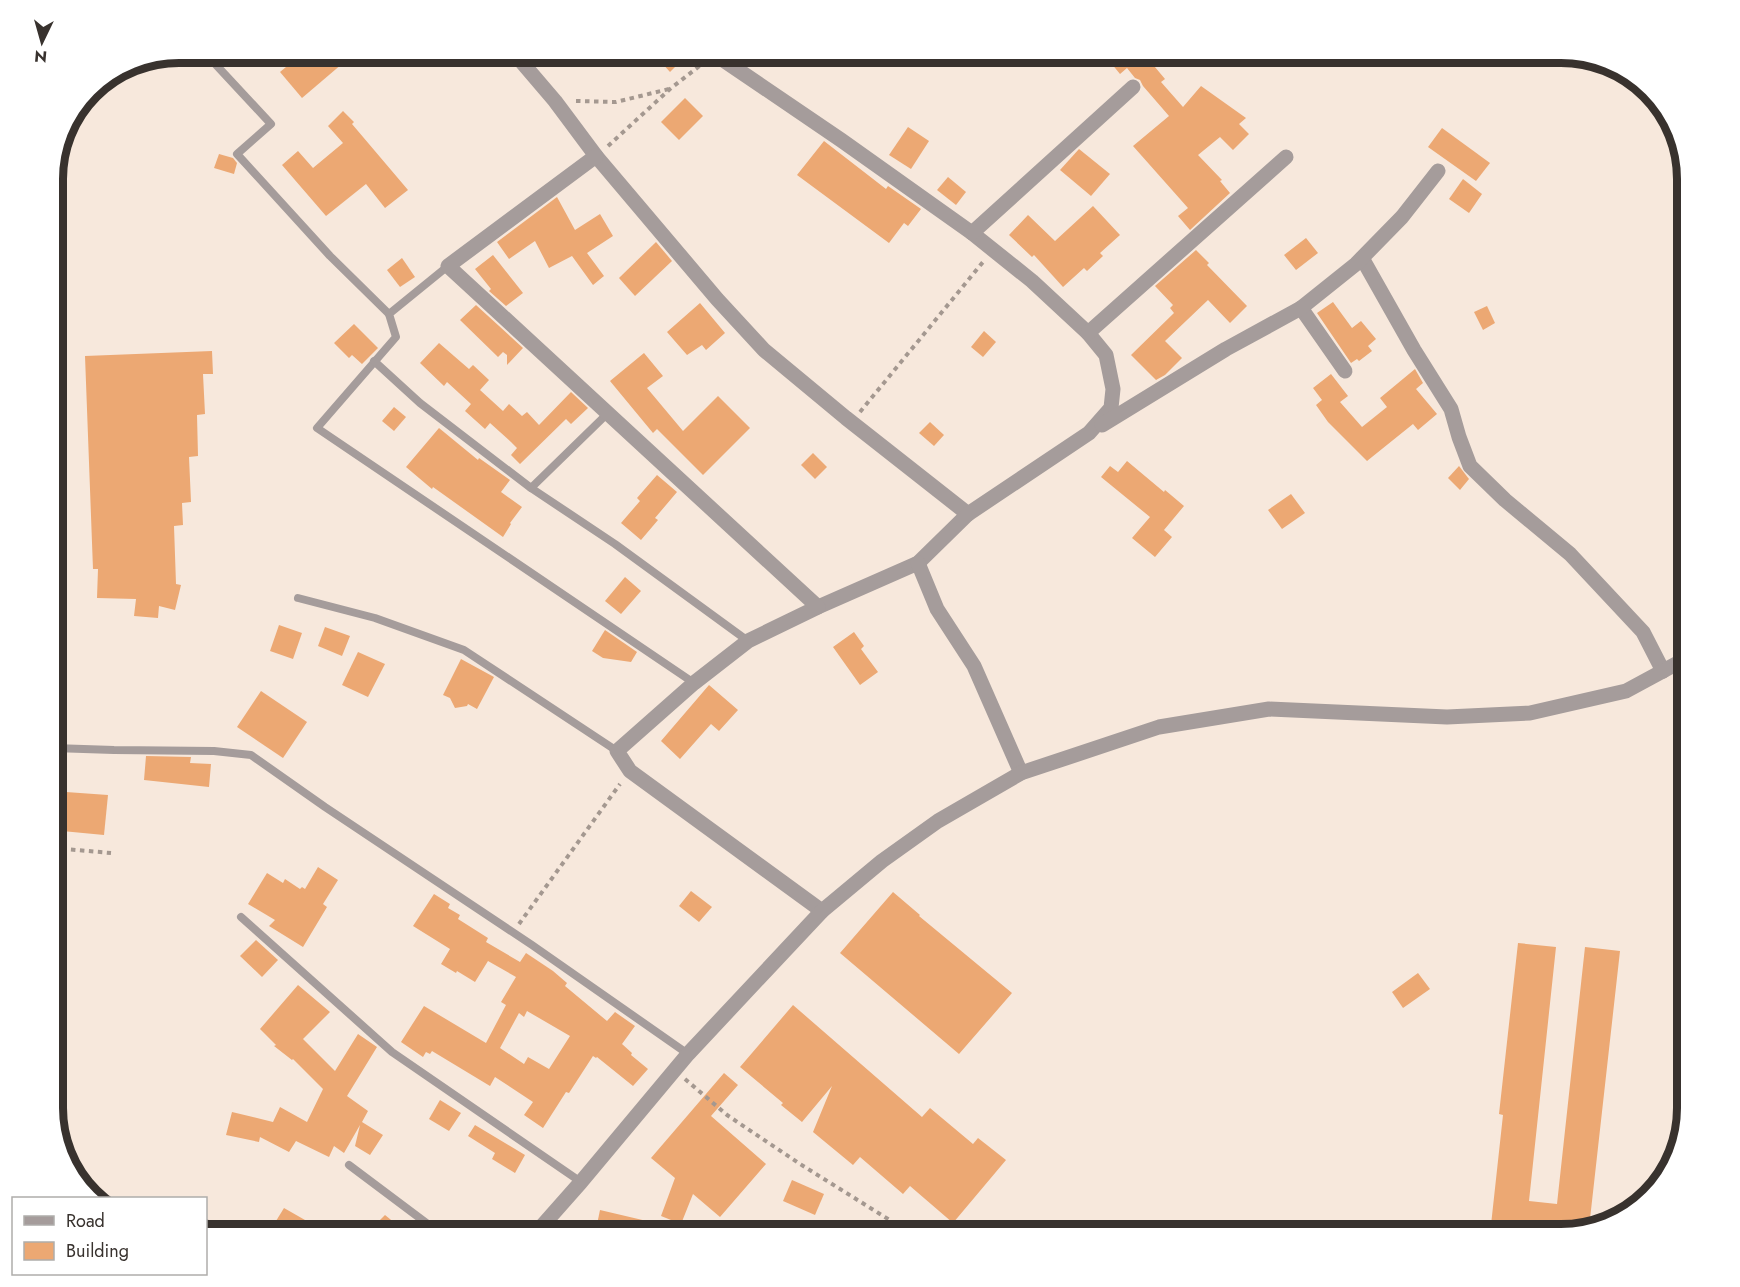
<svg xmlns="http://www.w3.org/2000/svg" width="1740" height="1287" viewBox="0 0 1740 1287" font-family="Jost,sans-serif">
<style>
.building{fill:#eca873;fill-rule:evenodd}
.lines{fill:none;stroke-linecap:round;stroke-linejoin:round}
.path{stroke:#a49890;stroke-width:4;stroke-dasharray:4.5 4.5;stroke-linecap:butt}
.lane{stroke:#a59c9b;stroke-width:8}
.street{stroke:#a59c9b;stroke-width:15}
.rim{fill:none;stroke:#38322e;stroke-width:8}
</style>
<rect width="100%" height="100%" fill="#f7e8dc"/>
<g class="building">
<polygon points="304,52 356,52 302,98 280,72"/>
<polygon points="652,52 690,52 670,72"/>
<polygon points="1102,52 1145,52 1144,54 1165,79 1161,82 1183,107 1201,86 1246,118 1239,124 1249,134 1233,150 1220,137 1198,155 1222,180 1220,181 1230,193 1190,230 1178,216 1188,208 1133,146 1169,116 1143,86 1140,80 1135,78 1127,68 1120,74"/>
<polygon points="685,98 703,116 679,140 661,122"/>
<polygon points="343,111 354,122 352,124 408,190 385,208 366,184 326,216 282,165 298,151 313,168 343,143 328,126"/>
<polygon points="908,127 929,141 911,169 889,155"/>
<polygon points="1442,128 1490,163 1476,181 1428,147"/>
<polygon points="824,141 886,189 888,186 921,209 908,226 904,223 889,243 797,175"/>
<polygon points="1079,149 1110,174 1091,196 1060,170"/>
<polygon points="219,154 233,158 237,163 234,174 214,168"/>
<polygon points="948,177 966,192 956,205 937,190"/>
<polygon points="1463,179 1482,194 1469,213 1449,199"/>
<polygon points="557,197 575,230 600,214 613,236 587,253 604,276 593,285 572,256 549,268 535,241 509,259 497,242"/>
<polygon points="1093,206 1120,235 1100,253 1103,256 1087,271 1084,268 1063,287 1034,255 1032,257 1009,235 1028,215 1055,241"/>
<polygon points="1306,238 1318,253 1296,270 1284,255"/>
<polygon points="656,242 672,261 635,296 619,278"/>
<polygon points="1196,250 1209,263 1207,265 1247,306 1230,323 1208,300 1165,341 1182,358 1165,375 1156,380 1131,355 1174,313 1170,308 1173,305 1155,286"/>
<polygon points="493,255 523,293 506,306 489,291 491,289 475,269"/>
<polygon points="402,258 415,277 400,287 387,270"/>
<polygon points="1333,302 1352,328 1361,321 1376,339 1368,346 1372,351 1359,361 1357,359 1351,363 1317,313"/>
<polygon points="700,303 725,333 706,350 702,345 687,355 667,332"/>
<polygon points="476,305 523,348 507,365 507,355 503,352 498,357 460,320"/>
<polygon points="1487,306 1495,323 1483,330 1474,312"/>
<polygon points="354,324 378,348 362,364 352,355 349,358 334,343"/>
<polygon points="984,331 996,342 983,357 971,347"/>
<polygon points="439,343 469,369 473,365 489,380 480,390 503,411 509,404 522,416 527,412 539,425 571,392 588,408 571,424 566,419 520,464 511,455 517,448 511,442 490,423 485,429 465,411 471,404 447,382 444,386 420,363"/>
<polygon points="212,351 213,374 203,374 205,414 197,415 198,456 189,457 191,502 182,503 183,525 174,526 176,584 181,585 175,610 159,606 158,618 134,616 136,599 97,598 98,569 93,569 85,356"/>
<polygon points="644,353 663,376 647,388 683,431 718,396 750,428 703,475 657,429 653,433 610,381"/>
<polygon points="1415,369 1423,383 1416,389 1437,414 1418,430 1413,424 1367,461 1328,422 1316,405 1322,400 1313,388 1331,374 1348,396 1340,402 1362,427 1387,407 1380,398"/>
<polygon points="394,407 406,417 394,431 382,421"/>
<polygon points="930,422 944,435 934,446 919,433"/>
<polygon points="439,428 478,460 479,458 510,480 501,492 522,507 510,523 511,524 503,537 433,487 432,489 406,467"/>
<polygon points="813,453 827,467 815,479 801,465"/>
<polygon points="1127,461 1164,492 1165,490 1184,506 1164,530 1172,537 1155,557 1132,538 1150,517 1101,477 1110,466 1118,472"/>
<polygon points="1459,466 1469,479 1460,490 1448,478"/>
<polygon points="657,475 677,492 655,518 658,520 641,540 621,523 640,501 637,498"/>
<polygon points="1291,494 1305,513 1282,529 1268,510"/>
<polygon points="625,577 641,591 621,614 605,601"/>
<polygon points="279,625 302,633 293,659 270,651"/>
<polygon points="325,627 350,636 342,656 318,646"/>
<polygon points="605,630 637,652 631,662 603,658 592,651"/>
<polygon points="854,632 864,646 861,649 878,672 860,685 833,647"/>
<polygon points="358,652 385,664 368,697 342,685"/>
<polygon points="461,659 494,677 477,709 468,704 467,706 455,708 450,698 443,695"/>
<polygon points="709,685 738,710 719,731 711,724 680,759 661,741"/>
<polygon points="261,691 307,722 283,758 237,727"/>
<polygon points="146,756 191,757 190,763 211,764 209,787 144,780"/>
<polygon points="66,792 108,795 104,835 62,831"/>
<polygon points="318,867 338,880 323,904 327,907 303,947 269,926 275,920 248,904 267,873 283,883 285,879 300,889 302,887 305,889"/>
<polygon points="691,891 712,907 699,922 679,906"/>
<polygon points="893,892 920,915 919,916 1012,993 959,1054 840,953"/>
<path d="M434,894l16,10 -2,4 12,7 -2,4 30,19 -2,4 34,20 6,-9 27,18 14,12 -2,3 42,35 8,-9 20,14 -13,18 10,9 -1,2 17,14 -15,17 -36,-29 -1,1 -3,-2 -24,37 -3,-1 -23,36 -19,-13 9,-13 -38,-25 -5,9 -58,-35 -2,3 -4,-2 -3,5 -22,-15 23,-36 62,37 20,-38 -5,-3 15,-25 -28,-16 -13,21 -18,-11 -1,2 -15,-9 9,-15 -37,-23zM527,1011l43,25 -21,33 -21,-12 -4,7 -24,-16 19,-35 5,4z"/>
<polygon points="256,940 278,960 262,977 240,956"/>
<polygon points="1518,943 1556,947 1529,1201 1557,1204 1585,947 1620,951 1589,1228 1561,1234 1490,1234 1503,1115 1499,1114"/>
<polygon points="1418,973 1430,989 1403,1008 1392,992"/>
<polygon points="298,985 330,1012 303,1039 335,1071 358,1034 377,1047 347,1096 368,1111 362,1122 383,1135 370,1155 355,1146 360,1125 344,1153 334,1146 329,1157 296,1141 289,1152 260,1137 259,1142 226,1135 232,1112 273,1122 280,1107 307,1122 323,1089 293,1059 292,1060 274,1046 276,1045 260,1029"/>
<polygon points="793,1005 922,1117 930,1108 973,1144 978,1138 1006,1160 953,1223 910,1186 903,1194 860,1157 853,1165 813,1132 832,1086 802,1122 781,1105 783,1103 740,1067"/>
<polygon points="724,1073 738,1085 711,1116 766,1164 720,1217 693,1194 681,1224 661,1216 675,1178 651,1158"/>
<polygon points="440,1100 461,1113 449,1131 429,1119"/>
<polygon points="475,1125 525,1155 515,1173 492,1159 495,1153 468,1136"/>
<polygon points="792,1180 824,1194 815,1215 783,1201"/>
<polygon points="284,1208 305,1220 297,1234 268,1234"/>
<polygon points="600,1210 651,1222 648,1234 595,1234"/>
<polygon points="385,1215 396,1224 386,1234 366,1234"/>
</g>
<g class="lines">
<g class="path">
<polyline points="576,101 616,102 669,89"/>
<polyline points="608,146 670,89 702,64"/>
<polyline points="860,412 983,262"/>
<polyline points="53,848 111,853"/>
<polyline points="519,924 620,784"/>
<polyline points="685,1079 727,1115 800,1164 912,1234"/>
</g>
<g class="lane">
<polyline points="205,53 271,124 237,154 330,256 389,314"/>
<polyline points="448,266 389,314 396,337 317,428 694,683"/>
<polyline points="374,361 420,403 531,488 615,544 748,641"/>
<polyline points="531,488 608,413"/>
<polyline points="298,598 375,618 464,650 617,751"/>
<polyline points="53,748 114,750 214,751 251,755 325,807 532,945 688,1054"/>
<polyline points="241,917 392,1052 581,1182"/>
<polyline points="349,1165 441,1234"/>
<polyline points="206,1223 216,1234"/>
</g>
<g class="street">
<polyline points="514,53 555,101 596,156 717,299 764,350 846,418 968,514"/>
<polyline points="713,53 841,140 972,233 1032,281 1088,333 1106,355 1113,389 1111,408 1089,433 968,514 918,563 818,607 748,641 694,683 617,751 630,771 822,911"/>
<polyline points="596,156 448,266 818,607"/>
<polyline points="972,233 1133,87"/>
<polyline points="1362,258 1414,350 1451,409 1459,437 1470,466 1505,500 1570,554 1643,632 1663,671"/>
<polyline points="1301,308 1345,371"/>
<polyline points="1088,333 1286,157"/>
<polyline points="1102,425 1226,349 1301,308 1356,264 1402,217 1438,171"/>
<polyline points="918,563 937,609 974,666 1021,773"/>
<polyline points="53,628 57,628"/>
<polyline points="535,1234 581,1182 688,1054 822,911 882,861 938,821 1021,773 1159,727 1269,709 1447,717 1530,713 1626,691 1687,658"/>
</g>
</g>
<path d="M0 0H1740V1287H0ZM179 63H1561A116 116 0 0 1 1677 179V1108A116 116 0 0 1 1561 1224H179A116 116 0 0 1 63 1108V179A116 116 0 0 1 179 63Z" fill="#fff" fill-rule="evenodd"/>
<path class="rim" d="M179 63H1561A116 116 0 0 1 1677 179V1108A116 116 0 0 1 1561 1224H179A116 116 0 0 1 63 1108V179A116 116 0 0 1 179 63Z"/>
<rect x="12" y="1197" width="195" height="78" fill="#ffffff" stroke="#afadab" stroke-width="1.5"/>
<rect x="24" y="1216" width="30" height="9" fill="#a59c9b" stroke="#afadab" stroke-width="1.5"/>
<text x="66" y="1227" font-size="18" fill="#38322e">Road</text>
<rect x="24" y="1242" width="30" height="18" fill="#eca873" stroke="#afadab" stroke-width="1.5"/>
<text x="66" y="1257" font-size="18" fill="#38322e">Building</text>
<g transform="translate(42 42) rotate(185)" stroke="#ffffff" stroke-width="4.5" paint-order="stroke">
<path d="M0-4.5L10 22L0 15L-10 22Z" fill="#38322e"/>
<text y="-9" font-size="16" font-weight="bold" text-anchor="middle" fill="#38322e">N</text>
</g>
</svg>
